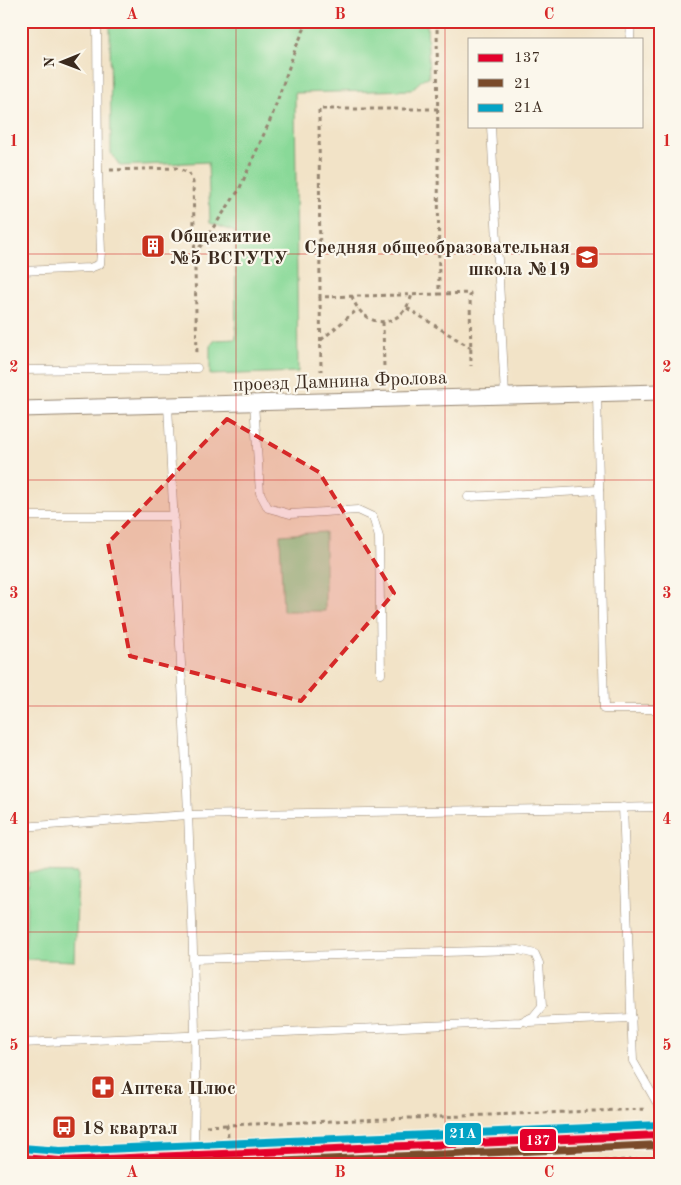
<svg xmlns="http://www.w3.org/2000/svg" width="681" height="1185" viewBox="0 0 681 1185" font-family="'Old Standard TT',serif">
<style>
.green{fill:#89d998;stroke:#62825b}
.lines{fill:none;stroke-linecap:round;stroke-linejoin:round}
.lane-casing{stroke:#968672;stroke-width:9}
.street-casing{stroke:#968672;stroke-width:17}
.secondary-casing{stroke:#968672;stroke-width:23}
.path{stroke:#968672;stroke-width:3;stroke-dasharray:4 4;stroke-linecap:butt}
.lane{stroke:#fff;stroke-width:8}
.street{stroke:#fff;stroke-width:15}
.secondary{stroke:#fff;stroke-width:21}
.bus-1-casing{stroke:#fbf7ec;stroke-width:11}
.bus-2-casing{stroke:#fbf7ec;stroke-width:11}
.bus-3-casing{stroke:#fbf7ec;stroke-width:11}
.bus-1{stroke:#e4002b;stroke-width:8}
.bus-2{stroke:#7a4b2a;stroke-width:8}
.bus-3{stroke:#03a3c5;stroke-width:8}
.marked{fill:#d62828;fill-opacity:0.2;stroke:#d62828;stroke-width:4;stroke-dasharray:10 6;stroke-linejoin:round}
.grid{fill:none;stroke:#d62828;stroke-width:1;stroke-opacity:0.55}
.labels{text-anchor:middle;stroke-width:4.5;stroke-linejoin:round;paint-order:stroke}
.poi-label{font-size:19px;font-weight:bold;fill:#3b2a1e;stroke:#fbf7ec;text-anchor:start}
.street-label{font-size:19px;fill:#3b2a1e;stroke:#fbf7ec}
.line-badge{stroke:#fbf7ec;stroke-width:2}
.badge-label{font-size:14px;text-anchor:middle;font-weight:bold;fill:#fff}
.neatline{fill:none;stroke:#d62828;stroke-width:2}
.grid-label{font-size:16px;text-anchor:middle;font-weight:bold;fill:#d62828}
</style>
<rect width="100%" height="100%" fill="#fbf7ec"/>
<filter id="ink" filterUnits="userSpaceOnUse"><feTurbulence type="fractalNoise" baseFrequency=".02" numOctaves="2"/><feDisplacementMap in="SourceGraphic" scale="10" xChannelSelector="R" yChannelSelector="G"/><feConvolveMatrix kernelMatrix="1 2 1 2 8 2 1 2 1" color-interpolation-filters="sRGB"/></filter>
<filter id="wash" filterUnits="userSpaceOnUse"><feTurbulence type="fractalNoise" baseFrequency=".0096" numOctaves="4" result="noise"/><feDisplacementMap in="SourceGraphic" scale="20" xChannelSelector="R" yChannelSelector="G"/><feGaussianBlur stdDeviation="1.12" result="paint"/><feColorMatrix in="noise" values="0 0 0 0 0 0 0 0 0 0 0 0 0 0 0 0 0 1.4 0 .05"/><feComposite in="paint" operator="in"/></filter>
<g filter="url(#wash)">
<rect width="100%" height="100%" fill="#f2e3c7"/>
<g class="green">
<polygon points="110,21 427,21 429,78 424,78 411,90 295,93 298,372 210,375 210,346 215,340 236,339 235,232 210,223 208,162 120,166 111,153"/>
<polygon points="325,532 325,611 283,611 280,535"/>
<polygon points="28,872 78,873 75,961 25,959"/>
</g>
</g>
<g filter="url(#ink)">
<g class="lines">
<g class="lane-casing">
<g id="lane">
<polyline points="630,39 631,21"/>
<polyline points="491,126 505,396"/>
<polyline points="21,271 90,268 100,264 101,252 98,171 97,21"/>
<polyline points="21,370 197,368"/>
<polyline points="597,394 604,709 660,709"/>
<polyline points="254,403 260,493 268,508 290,514 358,510 373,517 379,537 381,674"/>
<path d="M168,405c10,210 23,419 27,629 1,40 -1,81 -1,121"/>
<polyline points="468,497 599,490"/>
<polyline points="21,516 174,516"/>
<polyline points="623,807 633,1061 660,1108"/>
<polyline points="21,827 188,815 660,807"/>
<polyline points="528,1022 632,1018"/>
<polyline points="21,1043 521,1022 533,1017 542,1006 539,963 535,954 519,950 193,959"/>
</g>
</g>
<g class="street-casing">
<polyline id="street" points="21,409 660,392"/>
</g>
<g class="secondary-casing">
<polyline id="secondary" points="36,1164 60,1161 660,1135"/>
</g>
<g class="path">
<polyline points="437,21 439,294 470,293 471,366"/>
<polyline points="438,109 319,109 320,297 439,294"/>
<polyline points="110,170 176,168 189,173 193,182 197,356"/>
<polyline points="195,254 239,190 272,116 296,47 308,21"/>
<path d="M352,296c11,35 51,34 60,-2"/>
<polyline points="320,297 321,371"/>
<polyline points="407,308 471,348"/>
<polyline points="383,322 384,369"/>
<polyline points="321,340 358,309"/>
<polyline points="206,1126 227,1125"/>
<polyline points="228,1136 227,1125 647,1109"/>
<polyline points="524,1164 660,1159"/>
</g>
<use href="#lane" class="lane"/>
<use href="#street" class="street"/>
<use href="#secondary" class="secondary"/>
<g class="bus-1-casing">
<polyline id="bus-1" points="21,1158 60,1161 660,1135"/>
</g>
<g class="bus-2-casing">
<polyline id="bus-2" points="228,1164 660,1145"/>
</g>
<g class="bus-3-casing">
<polyline id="bus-3" points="22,1148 60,1151 660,1125"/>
</g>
<use href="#bus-1" class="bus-1"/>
<use href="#bus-2" class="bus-2"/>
<use href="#bus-3" class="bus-3"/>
</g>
</g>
<path class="marked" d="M227,419l92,53 75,121 -93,108 -171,-45 -22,-113z"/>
<path class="grid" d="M236,21v1143M445,21v1143M21,254h639M21,480h639M21,706h639M21,932h639"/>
<defs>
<g id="building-square" transform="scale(1.25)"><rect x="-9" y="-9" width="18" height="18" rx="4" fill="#c8321e" stroke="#fbf7ec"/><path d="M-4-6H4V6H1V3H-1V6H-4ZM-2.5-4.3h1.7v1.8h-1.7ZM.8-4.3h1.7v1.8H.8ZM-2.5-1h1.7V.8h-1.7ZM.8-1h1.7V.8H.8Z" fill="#fff"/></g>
<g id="school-square" transform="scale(1.25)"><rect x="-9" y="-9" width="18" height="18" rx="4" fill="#c8321e" stroke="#fbf7ec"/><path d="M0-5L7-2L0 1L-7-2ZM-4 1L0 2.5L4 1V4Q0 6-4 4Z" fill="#fff"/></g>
<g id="pharmacy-square" transform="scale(1.25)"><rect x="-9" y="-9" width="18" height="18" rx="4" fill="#c8321e" stroke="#fbf7ec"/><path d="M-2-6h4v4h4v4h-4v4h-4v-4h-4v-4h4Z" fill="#fff"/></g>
<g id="bus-square" transform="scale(1.25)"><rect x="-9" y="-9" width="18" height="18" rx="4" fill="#c8321e" stroke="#fbf7ec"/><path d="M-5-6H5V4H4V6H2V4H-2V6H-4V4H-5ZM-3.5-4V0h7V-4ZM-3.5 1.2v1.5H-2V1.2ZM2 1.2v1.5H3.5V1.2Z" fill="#fff"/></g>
</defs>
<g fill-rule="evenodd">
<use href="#building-square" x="153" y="246"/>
<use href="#school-square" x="587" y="257"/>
<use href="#pharmacy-square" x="103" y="1087"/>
<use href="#bus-square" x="64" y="1127"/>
</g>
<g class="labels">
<g class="poi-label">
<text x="170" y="242">Общежитие<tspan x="170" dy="22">№5 ВСГУТУ</tspan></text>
<text x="570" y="253" text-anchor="end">Средняя общеобразовательная<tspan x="570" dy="22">школа №19</tspan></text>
<text x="120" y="1094">Аптека Плюс</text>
<text x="82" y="1134">18 квартал</text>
</g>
<g class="street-label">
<text transform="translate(340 380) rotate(-2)" y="7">проезд Дамнина Фролова</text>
</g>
</g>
<g class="line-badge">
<rect x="444" y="1122" width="38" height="24" rx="5" fill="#03a3c5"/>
<rect x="519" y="1128" width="38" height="24" rx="5" fill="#e4002b"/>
</g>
<g class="badge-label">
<text x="463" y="1138">21А</text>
<text x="538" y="1145">137</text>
</g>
<rect width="681" height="1185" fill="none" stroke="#fbf7ec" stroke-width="55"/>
<rect x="468" y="38" width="175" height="90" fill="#fbf7ec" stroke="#aea59a"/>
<rect x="478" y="54" width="25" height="8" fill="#e4002b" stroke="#aea59a"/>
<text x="514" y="62" font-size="15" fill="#3b2a1e">137</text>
<rect x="478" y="79" width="25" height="8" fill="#7a4b2a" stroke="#aea59a"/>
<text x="514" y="88" font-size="15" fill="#3b2a1e">21</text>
<rect x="478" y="104" width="25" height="8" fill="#03a3c5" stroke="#aea59a"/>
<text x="514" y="112" font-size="15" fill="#3b2a1e">21А</text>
<g transform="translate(62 62) rotate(269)" stroke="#fbf7ec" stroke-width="4" paint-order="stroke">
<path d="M0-4L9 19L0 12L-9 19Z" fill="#3b2a1e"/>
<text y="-8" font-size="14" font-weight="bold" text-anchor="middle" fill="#3b2a1e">N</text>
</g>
<rect x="28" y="28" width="626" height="1130" class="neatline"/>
<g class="grid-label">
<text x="132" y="19">A</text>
<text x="340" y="19">B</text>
<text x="549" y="19">C</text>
<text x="14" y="146">1</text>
<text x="667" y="146">1</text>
<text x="14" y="372">2</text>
<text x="667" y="372">2</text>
<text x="14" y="598">3</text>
<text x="667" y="598">3</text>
<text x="14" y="824">4</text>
<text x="667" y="824">4</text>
<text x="14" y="1050">5</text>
<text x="667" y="1050">5</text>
<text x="132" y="1177">A</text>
<text x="340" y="1177">B</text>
<text x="549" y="1177">C</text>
</g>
</svg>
